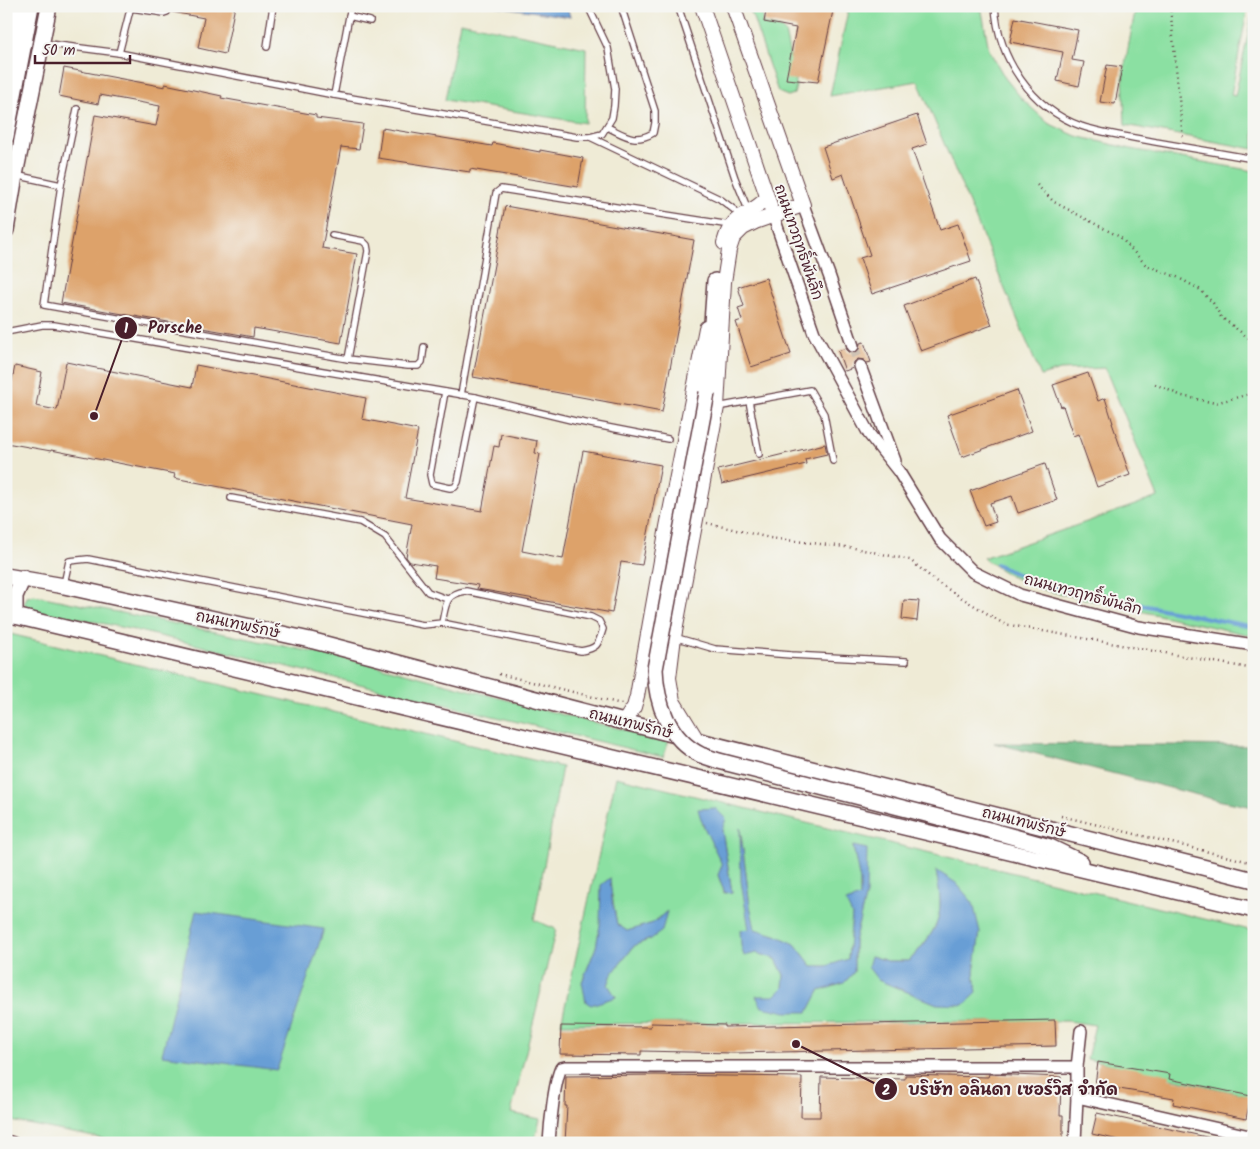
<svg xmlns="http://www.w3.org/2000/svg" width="1260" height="1149" viewBox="0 0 1260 1149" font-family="Kalam,'Playpen Sans Thai',sans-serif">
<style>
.green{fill:#8be0a2;stroke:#6a8066;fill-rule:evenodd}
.forest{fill:#70be88;stroke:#5d6e5a}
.water{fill:#679ed5;stroke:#585e80}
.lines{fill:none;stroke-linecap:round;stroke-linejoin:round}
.stream{stroke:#679ed5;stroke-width:4}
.building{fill:#dda26a}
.minor-tunnel{stroke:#cec2b4;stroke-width:11;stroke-dasharray:11 5.5;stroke-linecap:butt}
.service-casing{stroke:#633e45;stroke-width:8}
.minor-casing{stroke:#633e45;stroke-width:14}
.tertiary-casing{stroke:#633e45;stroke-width:16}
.secondary-casing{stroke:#633e45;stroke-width:18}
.motorway-casing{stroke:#633e45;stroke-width:22}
.path{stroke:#633e45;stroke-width:2.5;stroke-dasharray:1 4;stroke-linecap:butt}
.service{stroke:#fff;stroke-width:5.5}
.minor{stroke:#fff;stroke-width:11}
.tertiary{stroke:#fff;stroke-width:14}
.secondary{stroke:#fff;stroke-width:15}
.motorway{stroke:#fff;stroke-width:20}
.secondary-bridge-casing{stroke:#633e45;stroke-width:18;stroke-linecap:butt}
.secondary-bridge{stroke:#fff;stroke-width:15}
.labels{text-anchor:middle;stroke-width:4;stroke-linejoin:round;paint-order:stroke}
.street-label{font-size:15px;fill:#4a1f2b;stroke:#f6f6f2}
.leader{fill:none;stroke:#4a1f2b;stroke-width:2}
.callout-dot{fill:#4a1f2b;stroke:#f6f6f2;stroke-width:2}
.mark-label{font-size:15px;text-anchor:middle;font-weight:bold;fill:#fff}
.callout-label{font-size:16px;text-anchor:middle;font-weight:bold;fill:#4a1f2b;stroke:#f6f6f2;stroke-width:4;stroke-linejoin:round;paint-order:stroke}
</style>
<rect width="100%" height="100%" fill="#f6f6f2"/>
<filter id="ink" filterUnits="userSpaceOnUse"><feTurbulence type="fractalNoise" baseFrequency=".02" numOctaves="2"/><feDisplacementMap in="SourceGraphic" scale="10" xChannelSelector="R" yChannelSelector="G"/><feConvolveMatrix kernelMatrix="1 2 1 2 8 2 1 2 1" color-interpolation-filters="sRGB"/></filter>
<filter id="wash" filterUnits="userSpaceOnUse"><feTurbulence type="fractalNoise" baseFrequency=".0096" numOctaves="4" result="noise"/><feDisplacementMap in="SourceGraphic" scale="20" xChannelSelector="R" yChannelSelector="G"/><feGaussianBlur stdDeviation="1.12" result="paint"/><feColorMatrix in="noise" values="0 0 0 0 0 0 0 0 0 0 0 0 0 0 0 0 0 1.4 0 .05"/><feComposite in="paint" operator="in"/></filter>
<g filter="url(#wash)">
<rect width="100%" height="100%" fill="#efebd6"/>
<g class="green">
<polygon points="749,6 764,6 762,24 781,28 785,32 796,86 794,94 788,96 778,92"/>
<polygon points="849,6 981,6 989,50 1005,78 1022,99 1048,123 1076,136 1131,149 1254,171 1254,636 1044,590 1010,576 983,558 1158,497 1105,368 1060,370 1041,376 918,81 830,96"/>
<polygon points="1136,6 1248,6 1231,95 1235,96 1254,6 1254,149 1125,125 1123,75"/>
<polygon points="460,22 586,48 585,123 445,100"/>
<polygon points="34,595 367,663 587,721 669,740 663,757 139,631 62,615 30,611 24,604 27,597"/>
<polygon points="6,633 562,767 534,920 556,929 511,1113 540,1119 534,1143 125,1143 6,1120"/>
<path d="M616,777l638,154v166l-167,-38 8,-34 -27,-4 -507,3zM702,824l20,6 10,62 -8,1 -6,-18 5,-9 -10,-23zM741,834l9,72 5,24 20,5 20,9 17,22h15l21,-7 4,-44 8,-18v-16l-7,-35 13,48 -12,48v30l-10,11 -25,8 -11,21 -33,-16 8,-8 1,-13 -8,-16 -19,-6 -17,-23h9zM936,871l44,61 -6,40 3,21 -40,11 -59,-24 -7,-24 17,5h21c10,-11 28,-31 30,-46 3,-14 -1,-31 -3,-44zM609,879l8,45 10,7 26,-8 13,-11 -15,27 -16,6 -23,29 -4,11 8,12 -12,3 -22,-18 14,-35z"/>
</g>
<polygon class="forest" points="994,743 1254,746 1254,807 1217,800"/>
<g class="water">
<polygon points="497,6 567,6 570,17"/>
<path d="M715,808l11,11 -4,11 10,62 -7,1 -7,-18 4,-10c-8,-19 -19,-36 -24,-56z"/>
<polygon points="740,828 750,906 755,929 775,935 795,944 812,966 827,966 848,959 852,915 846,902 860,897 860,881 853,846 867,849 866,894 854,942 854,972 844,983 819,991 808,1012 786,1012 762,1007 756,996 775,996 783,988 784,975 776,959 757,953 744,956 741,946 740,930 749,929 741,881"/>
<path d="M936,870l20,13 17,20 7,29 -6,40 3,21 -13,12 -27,-1 -59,-24 -10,-13 3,-11 17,5h21c11,-11 28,-31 30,-46 3,-14 -1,-31 -3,-45z"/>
<polygon points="610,878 612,899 617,924 627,931 653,923 667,911 662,931 651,939 635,945 612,974 608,985 616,997 591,1005 586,1002 582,982 596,947 600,925 601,885"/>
<polygon points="196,911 324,929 277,1070 162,1055"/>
</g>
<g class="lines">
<polyline class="stream" points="996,564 1031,581 1106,598 1254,627"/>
</g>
<g id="blocks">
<g class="building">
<polygon points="173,6 235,6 225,54 198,48 204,18 172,12"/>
<polygon points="767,6 834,6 818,82 786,79 796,28 764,22"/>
<polygon points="1015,18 1078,30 1072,60 1084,62 1079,86 1057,81 1063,52 1010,42"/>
<polygon points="1107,65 1122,67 1115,104 1100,102"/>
<polygon points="64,68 165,87 165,84 222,96 221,98 316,115 316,118 363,124 359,149 341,147 322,248 357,254 341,343 254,328 253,337 61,303 95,115 156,126 160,106 100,95 98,104 59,96"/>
<polygon points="917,115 927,144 912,149 940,230 958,224 971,261 872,294 860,258 870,255 843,174 833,178 823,147"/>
<polygon points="382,128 492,146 493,143 540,152 540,150 583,158 578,187 470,169 470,172 378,158"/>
<polygon points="505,206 694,240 662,412 473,377"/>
<polygon points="766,278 791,354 751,367 736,322 742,320 738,308 744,306 738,287"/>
<polygon points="975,279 992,325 921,351 904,306"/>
<polygon points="864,342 871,362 867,363 864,360 858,359 854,362 853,368 845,371 838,351 846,348 848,352 855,353 859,351 860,343"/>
<polygon points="66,362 192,387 196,365 366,398 362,419 418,430 405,498 482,511 494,446 499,447 501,434 537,441 535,453 540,454 522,551 563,559 583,451 661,465 642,565 621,562 612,613 490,591 477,589 478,585 434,578 436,566 410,562 406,557 412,524 174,478 175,474 51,450 51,451 6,443 6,409 15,366 42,372 36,406 57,410"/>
<polygon points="1088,373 1098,401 1105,398 1113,423 1112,423 1130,475 1097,487 1078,434 1073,436 1063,406 1061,407 1053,385"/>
<polygon points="1017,390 1032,431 962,457 947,415"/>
<polygon points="825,444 827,454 805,459 806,464 722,484 718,470"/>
<polygon points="1045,464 1057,500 1018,513 1012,496 990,503 996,522 984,526 970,491"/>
<polygon points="904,600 919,601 917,621 902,619"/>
<polygon points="1055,1020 1056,1046 734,1053 641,1051 641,1055 560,1054 561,1026 650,1027 651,1023 725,1025 725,1027"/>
<polygon points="1098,1062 1170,1074 1169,1079 1251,1096 1246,1119 1173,1104 1174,1098 1095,1085"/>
<polygon points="989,1074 1061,1077 1060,1115 1063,1115 1063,1143 565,1143 567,1106 565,1106 566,1076 656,1075 802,1077 801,1117 820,1117 821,1077 905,1079 905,1075 988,1077"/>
<polygon points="1097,1113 1211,1138 1211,1143 1132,1143 1092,1134"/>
</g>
</g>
</g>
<g filter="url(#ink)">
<use href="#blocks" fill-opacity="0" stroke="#633e45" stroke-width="1"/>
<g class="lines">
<polyline class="minor-tunnel" points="853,346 860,366"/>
<g class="service-casing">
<g id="service">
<polyline points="351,6 334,95 577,137 590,137 602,134 612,118 614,106 615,89 608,48 588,6"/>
<polyline points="678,6 735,178 749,212"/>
<path d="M995,6c3,52 36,102 86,120 24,8 50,11 75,16 33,6 65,11 98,17"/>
<polyline points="131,8 164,13 167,12 168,6"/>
<polyline points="349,16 370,21"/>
<polyline points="42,43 119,53 334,95"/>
<polyline points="267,47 273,6"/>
<polyline points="119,53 131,6"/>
<polyline points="77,109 61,185 44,305 348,359 408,366 418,366 422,362 424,347"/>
<path d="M607,127c18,8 27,17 46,6l2,-10v-12l-34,-105"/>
<polyline points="590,137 720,199 741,215"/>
<polyline points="15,175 61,185"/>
<polyline points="332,235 363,241 367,245 368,251 348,359"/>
<polyline points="6,332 42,325 54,325 475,397 575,421 668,439"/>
<polyline points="445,392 430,475 432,484 450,488 455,487 458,482 475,397"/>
<polyline points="461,395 496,193 501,189 730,225"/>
<polyline points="749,401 759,454"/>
<polyline points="717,407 810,390 824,414 833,461"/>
<polyline points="231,498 360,522 385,537 428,592 447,599"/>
<path d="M64,584l5,-23 19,-2 335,66 19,-2 139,28c17,-3 17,-6 22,-22l-4,-8 -8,-4 -125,-26c-21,3 -20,13 -24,32"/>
<polyline points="674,637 715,649 791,655 906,661"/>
</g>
</g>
<g class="minor-casing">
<g id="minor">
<polyline points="803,205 829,275 853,346"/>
<polyline points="773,215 814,333 869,434 899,472 940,539 973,572 1020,595 1139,627 1254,645"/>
<polyline points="860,366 895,461"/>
<polyline points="1077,1097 1254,1137"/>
<polyline points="6,1141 13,1143"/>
<path d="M549,1143c1,-18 5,-60 12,-75l4,-1h512"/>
<polyline points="1075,1143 1077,1097 1077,1067 1081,1031"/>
</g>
</g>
<g class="tertiary-casing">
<g id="tertiary">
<polyline points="702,6 770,205"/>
<path d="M724,243c8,-31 25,-26 43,-45"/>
<polyline points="624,722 634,707 637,696 667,527 706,328"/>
<polyline points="697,740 673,701 669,678 674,637 717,407 724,282 729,250 733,238 743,228 755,222 803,205 733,6"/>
</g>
</g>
<g class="secondary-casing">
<g id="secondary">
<polyline points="6,136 31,6"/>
<polyline points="6,230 15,175 49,6"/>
<polyline points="707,393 715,281"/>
<polyline points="6,576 64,586 310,640 624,722 1254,880"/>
<polyline points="6,616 15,616 1254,910"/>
<polyline points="15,616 15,596 23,578"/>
<polyline points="989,830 1050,847 1081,862"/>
</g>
</g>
<g class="motorway-casing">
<polyline id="motorway" points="6,69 17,6"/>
</g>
<g class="path">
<polyline points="1170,6 1183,139"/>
<polyline points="1037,185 1054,202 1120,237 1146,265 1177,277 1199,289 1213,303 1221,317 1254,342"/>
<polyline points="1155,384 1182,396 1215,403 1254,393"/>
<polyline points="707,523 770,538 854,548 910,560 938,583 1004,624 1254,669"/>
<polyline points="499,674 622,704"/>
<polyline points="1061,816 1254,863"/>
</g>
<use href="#service" class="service"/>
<use href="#minor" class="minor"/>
<use href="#tertiary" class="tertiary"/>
<use href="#secondary" class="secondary"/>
<use href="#motorway" class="motorway"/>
<g class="secondary-bridge-casing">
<path id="secondary-bridge" d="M707,393l-52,276c1,33 13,70 46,86 6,2 12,4 18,6l270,69"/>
</g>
<use href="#secondary-bridge" class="secondary-bridge"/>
</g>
</g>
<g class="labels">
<g class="street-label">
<text transform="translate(799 242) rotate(71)" y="5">ถนนเทวฤทธิ์พันลึก</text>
<text transform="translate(1083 594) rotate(15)" y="5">ถนนเทวฤทธิ์พันลึก</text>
<text transform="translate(238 624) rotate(12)" y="5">ถนนเทพรักษ์</text>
<text transform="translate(631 723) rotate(14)" y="5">ถนนเทพรักษ์</text>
<text transform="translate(1024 822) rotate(14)" y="5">ถนนเทพรักษ์</text>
</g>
</g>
<path class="leader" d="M94 416L126 328M796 1044L886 1089"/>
<g class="callout-dot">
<circle cx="94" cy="416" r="5"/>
<circle cx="796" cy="1044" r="5"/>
<circle cx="126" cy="328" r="12"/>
<circle cx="886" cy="1089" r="12"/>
</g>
<g class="mark-label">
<text x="126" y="333">1</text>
<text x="886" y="1095">2</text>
</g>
<g class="callout-label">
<text x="175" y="333">Porsche</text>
<text x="1013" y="1095">บริษัท อลินดา เซอร์วิส จำกัด</text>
</g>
<rect width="1260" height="1149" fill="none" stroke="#f6f6f2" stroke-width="25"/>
<path d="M35 55v8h95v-8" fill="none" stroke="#4a1f2b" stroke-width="2.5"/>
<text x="42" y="55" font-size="15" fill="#4a1f2b" stroke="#f6f6f2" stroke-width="4" paint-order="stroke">50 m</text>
</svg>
